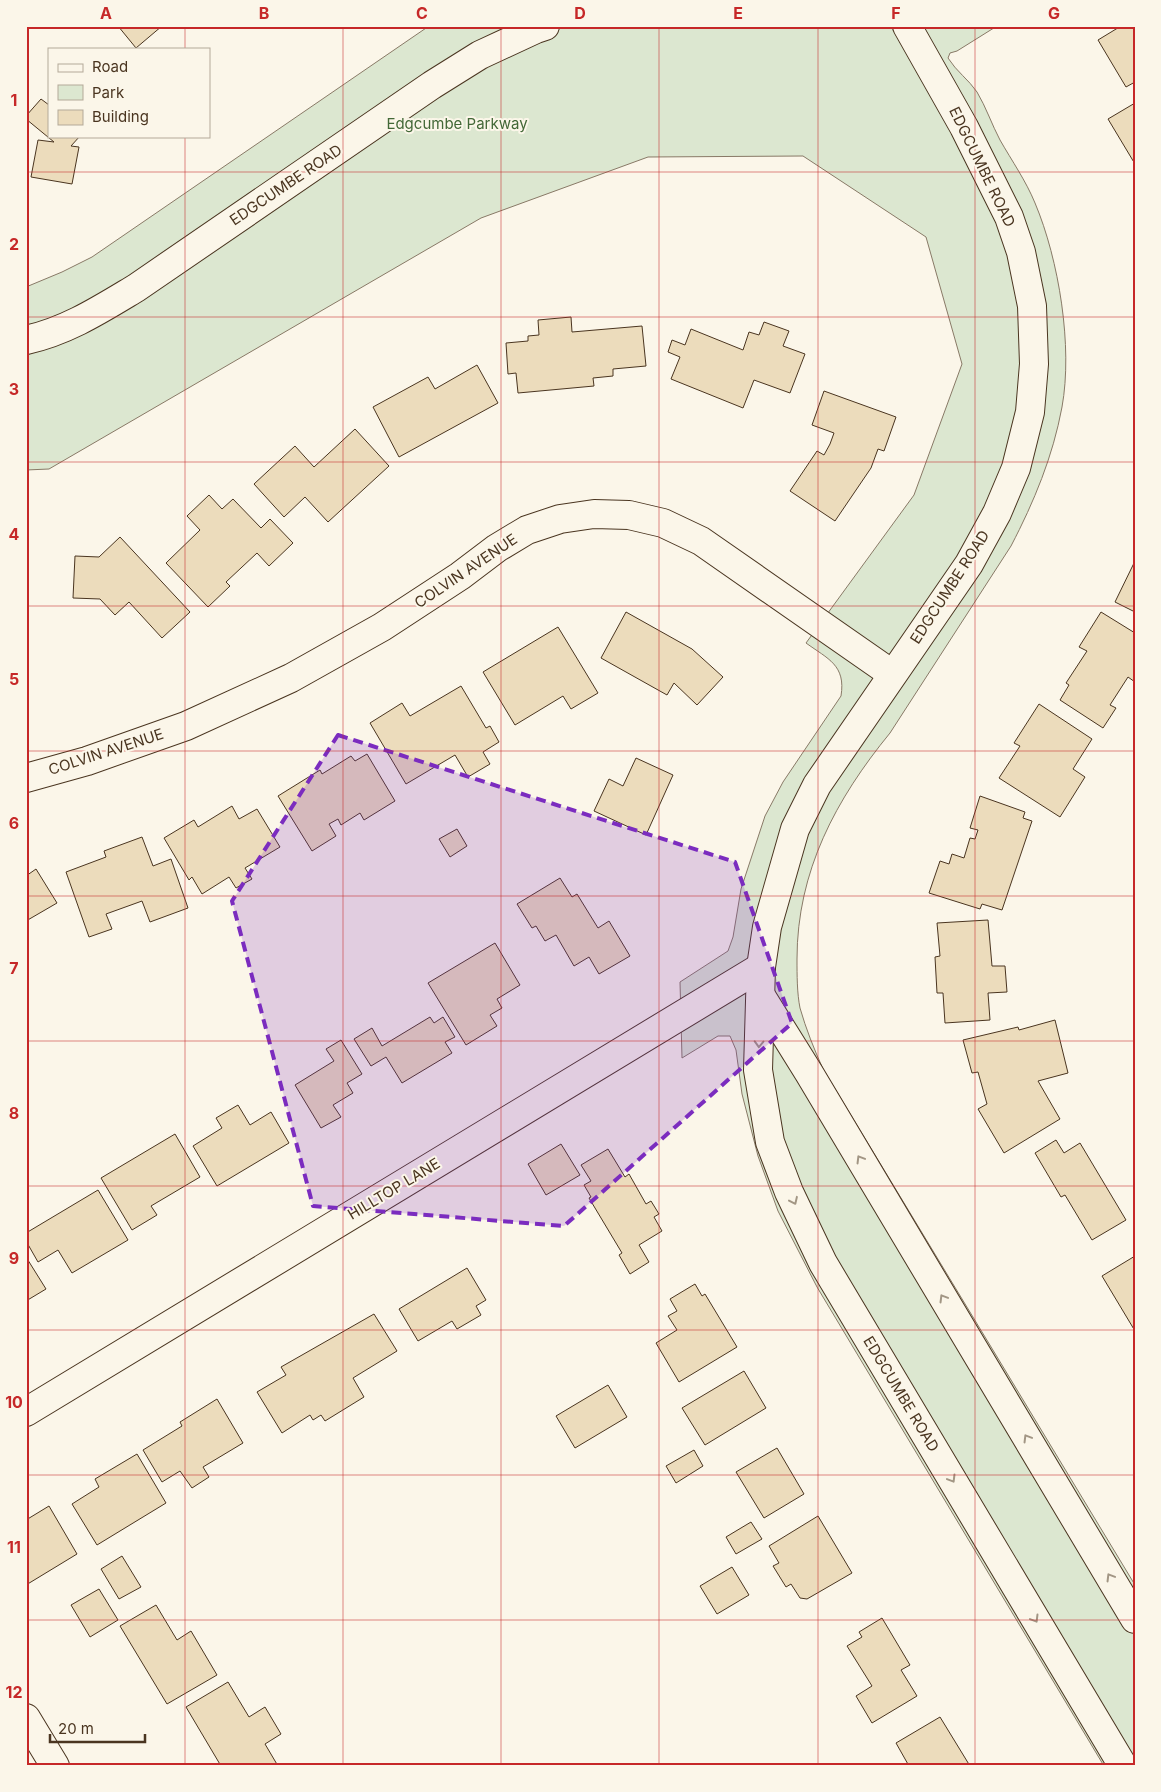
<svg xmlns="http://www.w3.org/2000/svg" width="1161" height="1792" viewBox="0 0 1161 1792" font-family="Inter,sans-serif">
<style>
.green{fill:#dce7d0;stroke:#887966}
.building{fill:#ecdcbc;stroke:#4a3520}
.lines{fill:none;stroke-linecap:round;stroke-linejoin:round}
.street-casing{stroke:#4a3520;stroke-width:30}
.secondary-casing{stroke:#4a3520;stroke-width:30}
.street{stroke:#fbf6e9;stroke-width:28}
.secondary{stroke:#fbf6e9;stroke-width:28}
.oneway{stroke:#a29684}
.marked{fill:#7b2cbf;fill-opacity:0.2;stroke:#7b2cbf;stroke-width:4;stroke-dasharray:10 6;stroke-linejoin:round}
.grid{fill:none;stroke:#c62828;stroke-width:1;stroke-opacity:0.55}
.labels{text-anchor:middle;stroke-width:4;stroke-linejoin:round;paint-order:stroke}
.park-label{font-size:15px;fill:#436837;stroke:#fbf6e9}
.street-label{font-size:15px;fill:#4a3520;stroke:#fbf6e9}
.neatline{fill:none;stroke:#c62828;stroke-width:2}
.grid-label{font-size:16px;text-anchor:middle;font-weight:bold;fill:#c62828}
</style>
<rect width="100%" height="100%" fill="#fbf6e9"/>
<path class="green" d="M429,26h568l-40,25 -7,2 -2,5c8,13 21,22 29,34 9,15 15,33 23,48 12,21 26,41 35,63 24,57 38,144 27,204 -9,49 -28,95 -51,139l-121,187c-54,66 -93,138 -93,226 0,16 0,34 3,49 6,21 14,41 23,61l312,516v181h-31l-287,-479 -39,-76 -20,-55 -16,-62 -6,-44 -6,-14h-12l-36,22 -2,-76 48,-31 5,-14 8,-48 24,-73 18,-34 58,-86c5,-31 -13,-37 -35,-53l108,-148 48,-131 -36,-127 -123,-81 -155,1 -167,61 -432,251 -23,1v-183l36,-15 30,-15z"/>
<g class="building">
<polygon points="118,26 162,26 136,48"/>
<polygon points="1121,26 1135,26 1135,82 1126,87 1098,40"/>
<polygon points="41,99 49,105 49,136 80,136 71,146 79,147 72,184 31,177 38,140 54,142 26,119 26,116"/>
<polygon points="1135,103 1135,164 1108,119"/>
<polygon points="571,317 572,332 642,326 646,366 613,369 613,376 593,378 594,386 518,393 516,373 508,374 506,343 528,341 528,336 539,335 538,320"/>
<polygon points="764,322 789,331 783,346 805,354 790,393 754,380 743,408 671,379 680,357 668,352 672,340 685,345 691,329 743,350 749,332 759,335"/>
<polygon points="477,365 498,403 399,457 373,407 428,377 435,389"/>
<polygon points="824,391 896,417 884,451 878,449 871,468 835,521 790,491 817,451 824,455 830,444 834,433 812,425"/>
<polygon points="355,429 389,466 328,522 305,497 284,517 254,484 295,446 314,467"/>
<polygon points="209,495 222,509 233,499 261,528 270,519 293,543 269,566 257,553 226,582 230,586 208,607 166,563 200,530 187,516"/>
<polygon points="120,537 190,612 162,638 129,602 115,615 100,599 73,598 75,556 99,557"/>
<polygon points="1135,561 1135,612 1115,602"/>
<polygon points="626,612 692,649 723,677 697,705 674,683 667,695 601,658"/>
<polygon points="1101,612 1135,633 1135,682 1128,677 1110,705 1116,708 1103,728 1060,700 1069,685 1066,683 1087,651 1079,647"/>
<polygon points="558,627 598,693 571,709 563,696 515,725 483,672"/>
<polygon points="461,686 486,728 490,726 499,742 483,752 490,764 468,777 455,755 406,784 370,723 402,703 410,716"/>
<polygon points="1039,704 1092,739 1073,769 1085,777 1060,817 999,778 1020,746 1014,743"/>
<polygon points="367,754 395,801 364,820 360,813 341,825 338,819 329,824 336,836 312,851 278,796 320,770 322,774 351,756 355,761"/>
<polygon points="636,758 673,775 646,835 594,811 609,779 623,786"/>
<polygon points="980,796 1025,812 1023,818 1032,821 1002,910 982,904 980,909 929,893 940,861 949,864 952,854 964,858 970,838 975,839 978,830 970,828"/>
<polygon points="232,806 239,819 257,809 280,847 245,868 252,879 236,888 229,877 202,894 192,877 189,880 164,838 194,820 198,827"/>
<polygon points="457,829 467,846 450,857 439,839"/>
<polygon points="142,837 153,866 171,859 188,908 150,922 142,901 106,914 112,929 89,937 66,872 106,857 104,851"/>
<polygon points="36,869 57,903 26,921 26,876"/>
<polygon points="560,878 572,897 577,894 598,928 609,921 630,956 599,974 589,957 574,966 556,935 545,941 536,926 532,928 517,904"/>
<polygon points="988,920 992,966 1005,966 1007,992 988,993 990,1020 945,1023 943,993 937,993 935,957 940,956 937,923"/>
<polygon points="495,943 520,985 497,999 502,1008 490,1015 497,1026 466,1045 428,983"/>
<polygon points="430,1017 434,1023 443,1017 455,1037 445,1042 452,1053 402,1083 386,1057 371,1066 354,1039 372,1028 382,1046"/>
<polygon points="1055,1020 1068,1073 1038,1081 1060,1119 1004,1153 978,1109 987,1104 978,1072 972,1073 963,1040 1018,1027 1019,1030"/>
<polygon points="341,1040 362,1074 347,1083 353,1093 333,1105 341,1117 321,1128 295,1085 334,1061 326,1049"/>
<polygon points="238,1105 250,1125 271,1112 289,1143 217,1186 193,1146 222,1128 216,1118"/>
<polygon points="175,1134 200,1177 151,1206 157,1215 132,1230 101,1178"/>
<polygon points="1056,1140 1064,1153 1080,1143 1126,1220 1092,1240 1065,1195 1061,1197 1035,1153"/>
<polygon points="561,1144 580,1175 546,1195 528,1164"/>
<polygon points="608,1149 625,1177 629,1174 646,1204 651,1201 659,1214 654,1217 662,1231 639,1245 649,1262 630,1274 619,1255 622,1253 589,1198 591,1197 584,1185 591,1181 581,1165"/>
<polygon points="98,1190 128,1240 72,1273 58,1250 38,1262 26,1241 26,1233"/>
<polygon points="1135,1256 1135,1331 1102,1276"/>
<polygon points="26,1257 46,1289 26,1301"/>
<polygon points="467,1268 486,1300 476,1306 481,1315 457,1329 452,1321 418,1341 399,1309"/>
<polygon points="695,1284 702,1296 705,1294 737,1347 679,1382 656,1343 677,1330 668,1316 677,1311 670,1299"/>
<polygon points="374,1314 397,1351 353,1378 364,1397 325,1421 321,1415 313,1420 310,1415 282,1433 257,1392 286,1375 281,1367"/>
<polygon points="744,1371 766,1408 705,1445 682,1408"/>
<polygon points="608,1385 627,1417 575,1448 556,1416"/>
<polygon points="217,1399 243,1443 203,1467 209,1477 192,1488 180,1471 162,1482 143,1450 182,1426 180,1422"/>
<polygon points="777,1448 804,1494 764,1518 736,1472"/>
<polygon points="694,1450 703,1466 676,1483 666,1466"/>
<polygon points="137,1454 166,1503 97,1545 72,1504 99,1487 95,1479"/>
<polygon points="49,1506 77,1554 26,1585 26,1520"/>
<polygon points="818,1516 852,1573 807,1599 800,1598 791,1584 786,1587 773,1566 779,1563 769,1546"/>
<polygon points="751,1522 762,1539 736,1554 726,1537"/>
<polygon points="122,1556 141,1587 119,1599 101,1569"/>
<polygon points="732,1567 749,1595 717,1614 700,1586"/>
<polygon points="99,1589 118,1620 90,1637 71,1605"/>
<polygon points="156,1605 177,1640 191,1631 217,1675 167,1704 120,1626"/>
<polygon points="882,1618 910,1665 901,1670 917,1696 872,1723 856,1696 872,1686 847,1646 862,1637 859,1632"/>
<polygon points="228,1682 249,1717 265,1707 281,1734 265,1744 278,1766 221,1766 186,1707"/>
<polygon points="940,1717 970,1766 909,1766 896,1743"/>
</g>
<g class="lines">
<g class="street-casing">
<g id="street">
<polyline points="26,778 87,761 186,726 291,678 382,627 460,576 497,548 527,530 560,519 594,514 629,515 663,523 701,541 892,674"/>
<polyline points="26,1412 761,967"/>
<polyline points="26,1718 55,1766"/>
</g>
</g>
<g class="secondary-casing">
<g id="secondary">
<polyline points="907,26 964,127 1009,217 1021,252 1032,306 1034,364 1030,412 1016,468 997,513 969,564 817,785 795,829 767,927 761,967 758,1070 770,1142 789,1192 823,1263 1123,1766"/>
<path d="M26,340c41,-9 75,-31 110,-52l296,-203 48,-30 56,-26 9,-3"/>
<polyline points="761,996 809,1073 1135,1619"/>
</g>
</g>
<use href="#street" class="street"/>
<use href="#secondary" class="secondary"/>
</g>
<defs><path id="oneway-chevron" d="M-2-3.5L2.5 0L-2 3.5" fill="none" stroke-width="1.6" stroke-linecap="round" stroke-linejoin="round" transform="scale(1.25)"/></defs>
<g class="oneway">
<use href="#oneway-chevron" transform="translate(759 1044) rotate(92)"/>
<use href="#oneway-chevron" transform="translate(860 1159) rotate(-121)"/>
<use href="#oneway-chevron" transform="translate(794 1201) rotate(65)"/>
<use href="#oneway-chevron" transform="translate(943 1298) rotate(-121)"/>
<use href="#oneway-chevron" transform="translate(1027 1438) rotate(-121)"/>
<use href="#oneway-chevron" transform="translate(952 1479) rotate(59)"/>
<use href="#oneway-chevron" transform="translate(1110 1577) rotate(-121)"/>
<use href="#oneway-chevron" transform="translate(1035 1619) rotate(59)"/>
</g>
<path class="marked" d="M338,735l397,127 57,161 -228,203 -251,-20 -81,-305z"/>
<path class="grid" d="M185,26v23M343,26v1740M501,26v1740M659,26v1740M818,26v1740M975,26v1740M185,136v1630M26,172h1109M26,317h1109M26,462h1109M26,606h1109M26,751h1109M26,896h1109M26,1041h1109M26,1186h1109M26,1330h1109M26,1475h1109M26,1620h1109"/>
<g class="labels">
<g class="park-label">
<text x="457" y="129">Edgcumbe Parkway</text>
</g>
<g class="street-label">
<text transform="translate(982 167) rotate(64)" y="5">EDGCUMBE ROAD</text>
<text transform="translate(286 185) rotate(-34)" y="5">EDGCUMBE ROAD</text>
<text transform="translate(466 571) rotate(-34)" y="5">COLVIN AVENUE</text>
<text transform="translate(950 587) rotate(-57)" y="5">EDGCUMBE ROAD</text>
<text transform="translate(106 752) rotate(-18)" y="5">COLVIN AVENUE</text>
<text transform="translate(394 1189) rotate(-31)" y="5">HILLTOP LANE</text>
<text transform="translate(901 1394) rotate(59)" y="5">EDGCUMBE ROAD</text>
</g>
</g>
<rect width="1161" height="1792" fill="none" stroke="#fbf6e9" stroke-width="55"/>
<rect x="48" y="48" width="162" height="90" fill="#fbf6e9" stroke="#b4a999"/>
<rect x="58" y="64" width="25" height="8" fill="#fbf6e9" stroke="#b4a999"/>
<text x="92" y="72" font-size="15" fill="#4a3520">Road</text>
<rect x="58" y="85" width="25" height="15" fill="#dce7d0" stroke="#b4a999"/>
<text x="92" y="98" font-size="15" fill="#4a3520">Park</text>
<rect x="58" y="110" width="25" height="15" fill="#ecdcbc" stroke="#b4a999"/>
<text x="92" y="122" font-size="15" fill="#4a3520">Building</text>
<path d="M50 1734v8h95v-8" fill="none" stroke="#4a3520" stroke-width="2.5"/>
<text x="58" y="1734" font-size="15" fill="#4a3520" stroke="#fbf6e9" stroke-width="4" paint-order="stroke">20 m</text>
<rect x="28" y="28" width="1106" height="1736" class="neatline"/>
<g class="grid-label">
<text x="106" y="19">A</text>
<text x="264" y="19">B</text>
<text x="422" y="19">C</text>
<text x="580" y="19">D</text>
<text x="738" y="19">E</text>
<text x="896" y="19">F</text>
<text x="1054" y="19">G</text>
<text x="14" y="106">1</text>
<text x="14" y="250">2</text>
<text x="14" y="395">3</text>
<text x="14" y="540">4</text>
<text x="14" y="685">5</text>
<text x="14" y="829">6</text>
<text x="14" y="974">7</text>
<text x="14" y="1119">8</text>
<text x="14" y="1264">9</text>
<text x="14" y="1408">10</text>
<text x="14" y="1553">11</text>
<text x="14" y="1698">12</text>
</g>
</svg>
